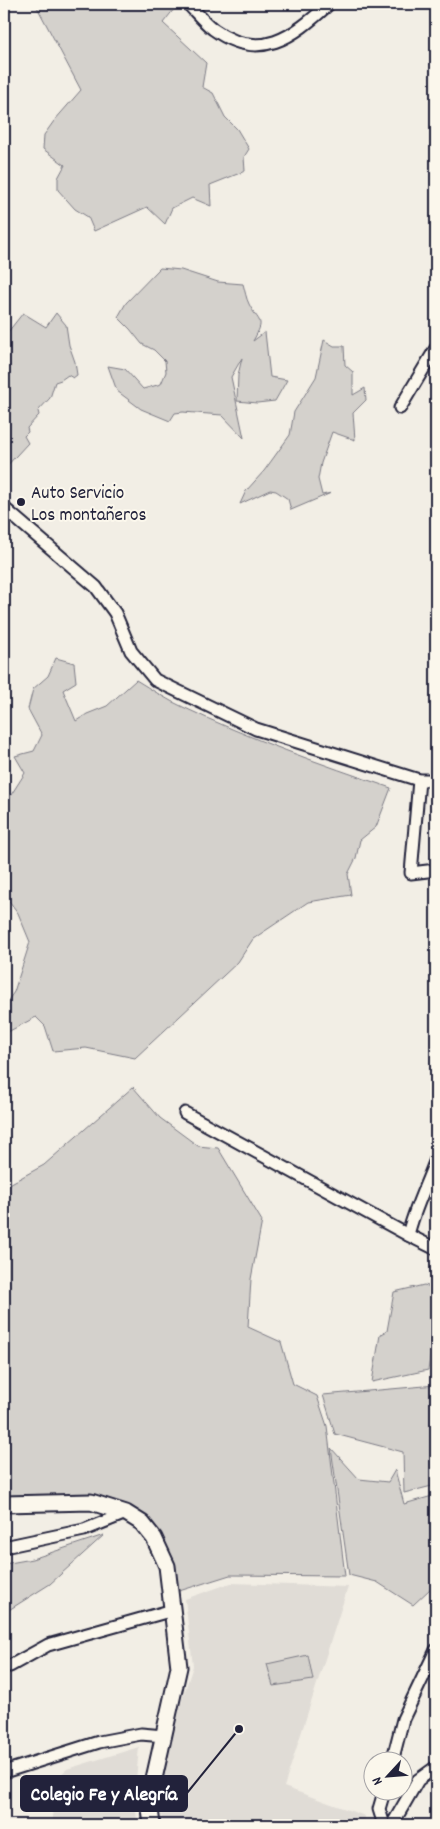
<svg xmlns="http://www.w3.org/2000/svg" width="440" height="1829" viewBox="0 0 440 1829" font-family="Dekko,sans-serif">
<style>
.built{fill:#e0dcd6}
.green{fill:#d4d1cc;stroke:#7b7a84}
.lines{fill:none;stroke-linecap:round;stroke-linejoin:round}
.minor-casing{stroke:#22223b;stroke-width:15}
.tertiary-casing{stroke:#22223b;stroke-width:19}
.minor{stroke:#fbf7ec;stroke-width:11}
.tertiary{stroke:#fbf7ec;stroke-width:15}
.poi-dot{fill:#22223b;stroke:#fbf7ec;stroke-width:2}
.labels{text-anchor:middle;stroke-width:4;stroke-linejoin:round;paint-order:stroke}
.poi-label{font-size:19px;fill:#22223b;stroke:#fbf7ec;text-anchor:start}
.leader{fill:none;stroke:#22223b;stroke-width:2}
.callout-dot{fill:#22223b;stroke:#fbf7ec;stroke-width:2}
.callout{fill:#22223b;stroke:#22223b;stroke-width:2}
.callout-label{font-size:20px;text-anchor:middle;font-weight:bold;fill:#fff}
</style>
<rect width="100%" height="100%" fill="#f2eee5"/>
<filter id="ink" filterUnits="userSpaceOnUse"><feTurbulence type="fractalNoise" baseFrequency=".02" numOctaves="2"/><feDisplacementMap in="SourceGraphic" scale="10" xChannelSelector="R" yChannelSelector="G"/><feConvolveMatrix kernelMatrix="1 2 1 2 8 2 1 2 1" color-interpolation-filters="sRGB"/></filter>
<g filter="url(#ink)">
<g class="built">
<polygon points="231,1583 348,1587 284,1787 365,1816 364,1825 163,1825 158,1795 182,1699 193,1666 185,1599"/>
<polygon points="139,1747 135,1792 137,1825 54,1825 48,1785 67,1769"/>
</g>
<g class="green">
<polygon points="38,4 178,4 163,23 206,63 202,87 213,93 225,117 237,129 249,149 244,157 245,171 210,185 211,206 192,198 172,208 165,224 147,207 94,231 88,217 75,209 58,190 58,178 65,165 43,149 44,135 54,121 81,90 37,7"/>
<path d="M160,268l21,2 37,12 25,2c2,7 3,14 6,20 10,20 17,14 4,37l12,-9 5,45 17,3 -12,21 -18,2 -20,-2 1,-26 4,-17 -11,19 13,61 -22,-23 -39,-3 -8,1 -5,8 -29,-12 -24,-18 -9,-25 17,3 18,20 18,-5 5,-12 -1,-11 -11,-11 -12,-6 -12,-15 -12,-12 8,-14z"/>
<polygon points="23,313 46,327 56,313 66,325 69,345 75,362 77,375 73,378 68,375 61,380 55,382 50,398 38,411 39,415 27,428 28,432 24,436 28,443 4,469 4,337"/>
<polygon points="324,340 334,346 344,346 345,365 353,372 353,395 365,388 366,400 353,413 355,440 332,432 321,463 318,479 322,495 331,493 291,510 288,499 276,491 270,490 240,504 246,491 264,471 290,435 294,412 316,377"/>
<path d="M56,658l18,5 2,19 -13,8 13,31 11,-7 20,-8 29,-26c15,9 31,20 47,27 67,32 138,57 208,81l-15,39 -16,13 -4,18 -8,16 3,21 -43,7 -55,37 -15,23 -103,96 -49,-10 -33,3 -8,-25 -9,-9 -32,17v-28l10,-14 16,-50 -12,-29 -14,-19v-101l7,2 14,-22 -10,-17 19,-5 8,-16 -14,-26 5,-20 15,-13z"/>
<polygon points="133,1087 160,1118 198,1146 218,1148 262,1221 251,1279 248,1327 281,1342 293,1384 317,1396 327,1426 345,1576 230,1575 176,1592 156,1532 91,1496 4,1497 4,1187 44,1165"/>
<polygon points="424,1285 436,1288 436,1347 432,1347 428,1370 372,1382 380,1335 387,1331 394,1292"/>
<polygon points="436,1385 436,1485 404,1493 403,1452 335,1434 323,1395"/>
<polygon points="331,1448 359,1479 388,1482 395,1470 404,1504 436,1495 436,1591 430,1589 413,1605 377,1582 349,1575"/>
<polygon points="104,1535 50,1584 4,1613 4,1564 32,1559"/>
<polygon points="308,1655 313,1680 273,1686 267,1664"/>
</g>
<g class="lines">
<g class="minor-casing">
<g id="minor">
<path d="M188,4c8,8 16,18 25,25 47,34 80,8 116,-25"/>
<polyline points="400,408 436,348"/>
<polyline points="4,508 96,587 115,613 131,651 155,680 256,729 419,780 436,780"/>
<polyline points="419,780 411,873 436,870"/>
<polyline points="185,1113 408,1235 436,1249"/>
<path d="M408,1235c6,-26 19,-51 28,-76"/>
<polyline points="4,1547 84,1530 126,1513"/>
<polyline points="10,1666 48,1645 173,1610"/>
<polyline points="392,1762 403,1719 436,1650"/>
<polyline points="4,1772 99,1742 141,1734 164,1736"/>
<polyline points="384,1825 379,1809 384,1792"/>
<polyline points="392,1825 418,1780 436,1767"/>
</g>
</g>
<g class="tertiary-casing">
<polyline id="tertiary" points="4,1504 91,1502 126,1513 142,1523 154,1538 167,1566 179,1667 149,1801 152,1825"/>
</g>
<use href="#minor" class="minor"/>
<use href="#tertiary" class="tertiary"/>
</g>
</g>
<circle class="poi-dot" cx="21" cy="502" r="5"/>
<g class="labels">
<g class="poi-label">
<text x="31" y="498">Auto Servicio<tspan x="31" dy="22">Los montañeros</tspan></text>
</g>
</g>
<path class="leader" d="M239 1729L187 1793"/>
<circle class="callout-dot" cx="239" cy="1729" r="5"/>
<rect class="callout" x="21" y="1776" width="166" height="35" rx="5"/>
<g class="callout-label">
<text x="104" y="1800">Colegio Fe y Alegría</text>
</g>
<rect width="440" height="1829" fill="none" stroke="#fbf7ec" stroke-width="20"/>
<rect x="10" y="10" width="420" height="1809" fill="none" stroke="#22223b" stroke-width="2" filter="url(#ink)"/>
<g transform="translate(388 1776) rotate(244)"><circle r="24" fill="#fbf7ec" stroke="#a4a2a5"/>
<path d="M0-4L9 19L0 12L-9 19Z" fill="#22223b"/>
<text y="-8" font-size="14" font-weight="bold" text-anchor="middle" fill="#22223b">N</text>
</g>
</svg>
